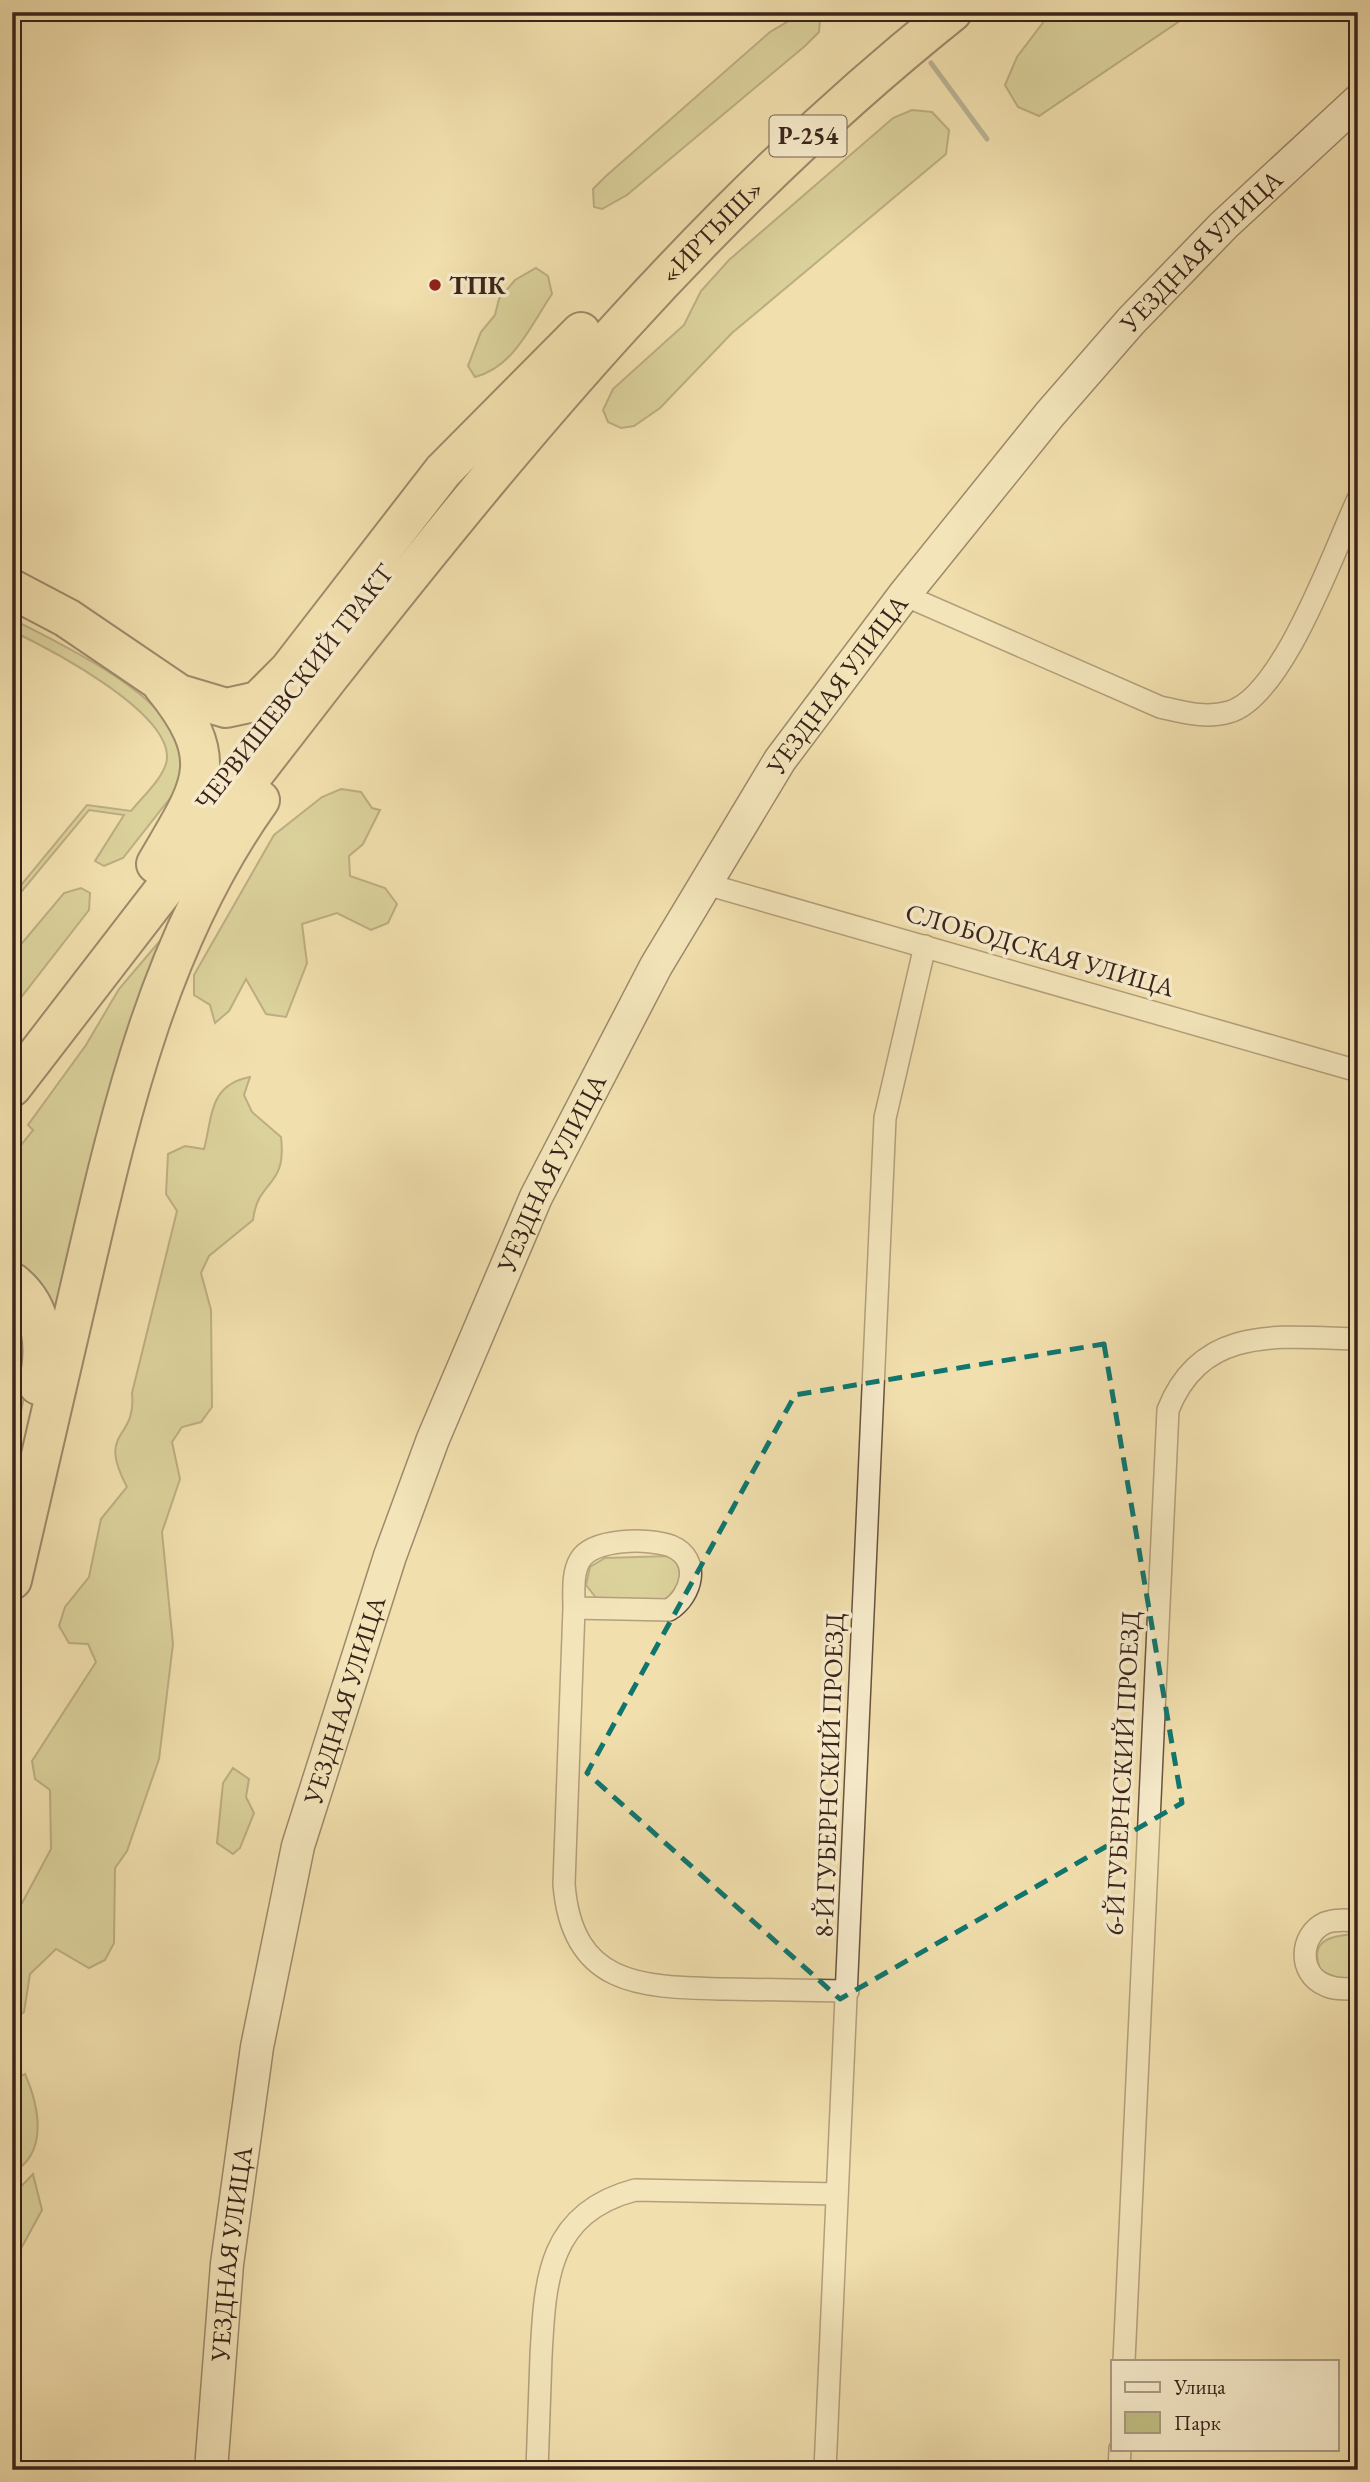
<svg xmlns="http://www.w3.org/2000/svg" width="1370" height="2482" viewBox="0 0 1370 2482" font-family="'EB Garamond',serif">
<style>
.green{fill:#c1c085;stroke:#7e7250;stroke-width:2}
.lines{fill:none;stroke-linecap:round;stroke-linejoin:round}
.stream{stroke:#777e77;stroke-width:5}
.street-casing{stroke:#68523f;stroke-width:24}
.secondary-casing{stroke:#3a231a;stroke-width:35}
.highway-casing{stroke:#3a231a;stroke-width:42}
.street{stroke:#f6eaca;stroke-width:21}
.secondary{stroke:#f6eaca;stroke-width:32}
.highway{stroke:#f1dfad;stroke-width:38}
.marked{fill:none;stroke:#0f766e;stroke-width:5;stroke-dasharray:14 9;stroke-linejoin:round}
.poi-dot{fill:#8f2418;stroke:#f6eaca;stroke-width:2.5}
.labels{text-anchor:middle;stroke-width:7;stroke-linejoin:round;paint-order:stroke}
.shield{fill:#f6eaca;stroke:#725f4f;stroke-width:2}
.shield-label{font-size:24px;font-weight:bold;fill:#3a231a}
.street-label{font-size:26px;fill:#3a231a;stroke:#f6eaca}
.poi-label{font-size:26px;font-weight:bold;fill:#3a231a;stroke:#f6eaca;text-anchor:start}
</style>
<rect width="100%" height="100%" fill="#f1dfad"/>
<filter id="stains"><feTurbulence type="fractalNoise" baseFrequency=".00286" numOctaves="4"/><feColorMatrix values="0 0 0 0 .2 0 0 0 0 .09 0 0 0 0 .02 0 0 0 .5 -.17"/></filter>
<radialGradient id="worn" r=".72"><stop offset=".6" stop-color="#630" stop-opacity="0"/><stop offset="1" stop-color="#630" stop-opacity=".3"/></radialGradient>
<g class="green">
<polygon points="804,12 813,12 820,19 819,32 805,46 627,195 602,209 594,207 593,189 606,176 770,32"/>
<polygon points="1051,12 1193,12 1039,116 1018,107 1005,85 1017,57"/>
<polygon points="912,110 932,112 949,130 946,154 732,333 660,408 634,426 621,428 608,422 603,410 613,389 684,325 701,291 729,260 893,118"/>
<path d="M536,268l12,8 4,18c-21,31 -38,73 -77,83l-7,-11 13,-34 14,-17 4,-16 16,-19z"/>
<path d="M12,619c44,22 123,61 153,100 8,11 14,25 21,37l-8,32 -55,70 -19,8 -9,-5 29,-46 -35,-5 -77,93v-7l75,-91 44,6c11,-14 35,-35 36,-53 2,-47 -117,-109 -155,-127z"/>
<polygon points="341,789 361,792 372,808 380,810 363,844 349,856 350,876 385,888 397,904 388,923 371,930 337,913 302,924 307,963 286,1017 266,1014 246,979 229,1011 215,1023 210,1005 194,995 194,975 274,835 322,797"/>
<polygon points="81,888 90,893 89,910 12,1009 12,955 64,893"/>
<polygon points="170,929 58,1347 24,1272 12,1263 12,1145 16,1140 22,1144 33,1130 28,1125 86,1045 119,989"/>
<path d="M250,1077l-6,18 8,17 29,25c6,52 -23,41 -28,83l-44,36 -8,17 10,37 1,97 -11,15 -19,5 -10,15 8,37 -18,53 11,112 -14,115 -32,92 -12,17 -1,75 -9,17 -16,8 -33,-19 -26,25 -6,38 -12,9 2,-103 37,-69 -1,-59 -15,-11 -3,-18 64,-99 -8,-18 -19,-1 -10,-17 6,-19 24,-30 12,-58 26,-32c-31,-59 10,-45 5,-94l45,-182 -11,-17 2,-40 17,-8 19,3c9,-34 5,-64 46,-72z"/>
<polygon points="12,1300 32,1361 12,1452"/>
<polygon points="669,1556 678,1561 686,1574 670,1600 597,1599 586,1585 590,1567 605,1558"/>
<polygon points="233,1768 249,1779 246,1797 254,1813 240,1848 233,1854 217,1843 223,1783"/>
<path d="M1358,1934v44l-18,1 -19,-8c-14,-32 12,-36 37,-37z"/>
<path d="M25,2074c14,32 24,79 -13,99v-92z"/>
<polygon points="33,2174 42,2210 12,2265 12,2196"/>
</g>
<g class="lines">
<polyline class="stream" points="931,63 987,139"/>
<g class="street-casing">
<g id="street">
<path d="M904,595l256,112c22,5 46,12 69,5 54,-15 105,-162 129,-213"/>
<polyline points="706,884 1358,1071"/>
<path d="M574,1608c0,-15 -2,-35 6,-48 13,-22 69,-22 91,-14 31,13 21,50 -2,64l-95,-2 -10,276c8,103 78,103 160,105 42,1 83,1 124,2"/>
<path d="M1358,1921c-11,-1 -23,-2 -33,2 -26,12 -27,51 0,62 10,5 22,4 33,4"/>
<path d="M1124,2361l44,-951c34,-86 113,-73 190,-71"/>
<path d="M537,2470c1,-38 3,-76 4,-114 4,-77 7,-143 94,-166l202,4"/>
<polyline points="825,2470 885,1118 925,946"/>
<polyline points="1119,2470 1120,2449"/>
</g>
</g>
<g class="secondary-casing">
<g id="secondary">
<path id="s1" d="M211,2470l16,-206 30,-217 41,-201 92,-290 43,-117 103,-242 120,-231 124,-206 124,-165 146,-181 81,-93 93,-96 134,-124"/>
</g>
</g>
<g class="highway-casing">
<g id="highway">
<polyline points="12,589 67,618 179,694 226,708 258,701 289,670 443,471 581,332"/>
<path d="M156,864c44,-76 69,-102 7,-178"/>
<path id="s2" d="M12,1087c105,-137 211,-274 317,-410 192,-244 379,-470 623,-665"/>
<path d="M12,1282c32,25 35,67 26,103"/>
<path d="M12,1580c24,-103 48,-207 72,-310 38,-164 77,-331 176,-470"/>
</g>
</g>
<use href="#street" class="street"/>
<use href="#secondary" class="secondary"/>
<use href="#highway" class="highway"/>
</g>
<path d="M0 0H1370V2482H0ZM1104,1344l78,459 -342,196 -253,-226 208,-378z" fill="#f1dfad" fill-opacity=".55" fill-rule="evenodd"/>
<path class="marked" d="M1104,1344l78,459 -342,196 -253,-226 208,-378z"/>
<circle class="poi-dot" cx="435" cy="285" r="7"/>
<g class="labels">
<rect class="shield" x="769.5" y="115.5" width="77" height="41" rx="5"/>
<g class="shield-label">
<text x="808" y="144">Р-254</text>
</g>
<g class="street-label">
<text dy="9" stroke="none"><textPath href="#s2" startOffset="1106">«ИРТЫШ»</textPath></text>
<text dy="9" stroke="none"><textPath href="#s1" startOffset="2485">УЕЗДНАЯ УЛИЦА</textPath></text>
<text dy="9" stroke="none"><textPath href="#s1" startOffset="1918">УЕЗДНАЯ УЛИЦА</textPath></text>
<text transform="translate(294 687) rotate(-52)" y="9">ЧЕРВИШЕВСКИЙ ТРАКТ</text>
<text transform="translate(1040 950) rotate(16)" y="9">СЛОБОДСКАЯ УЛИЦА</text>
<text dy="9" stroke="none"><textPath href="#s1" startOffset="1351">УЕЗДНАЯ УЛИЦА</textPath></text>
<text dy="9" stroke="none"><textPath href="#s1" startOffset="784">УЕЗДНАЯ УЛИЦА</textPath></text>
<text transform="translate(1122 1773) rotate(-87)" y="9">6-Й ГУБЕРНСКИЙ ПРОЕЗД</text>
<text transform="translate(829 1775) rotate(-88)" y="9">8-Й ГУБЕРНСКИЙ ПРОЕЗД</text>
<text dy="9" stroke="none"><textPath href="#s1" startOffset="217">УЕЗДНАЯ УЛИЦА</textPath></text>
</g>
<g class="poi-label">
<text x="449" y="294">ТПК</text>
</g>
</g>
<rect width="1370" height="2482" fill="none" stroke="#f1dfad" stroke-width="42"/>
<rect x="14" y="14" width="1342" height="2454" fill="none" stroke="#3a231a" stroke-width="3.5"/>
<rect x="21" y="21" width="1328" height="2440" fill="none" stroke="#3a231a" stroke-width="2"/>
<rect x="1111" y="2360" width="228" height="91" fill="#f6eaca" stroke="#ab9a84" stroke-width="2"/>
<rect x="1125" y="2382" width="35" height="10" fill="#f6eaca" stroke="#ab9a84" stroke-width="2"/>
<text x="1174" y="2394" font-size="21" fill="#3a231a">Улица</text>
<rect x="1125" y="2412" width="35" height="21" fill="#c1c085" stroke="#ab9a84" stroke-width="2"/>
<text x="1174" y="2430" font-size="21" fill="#3a231a">Парк</text>
<rect width="100%" height="100%" filter="url(#stains)"/>
<rect width="100%" height="100%" fill="url(#worn)"/>
</svg>
